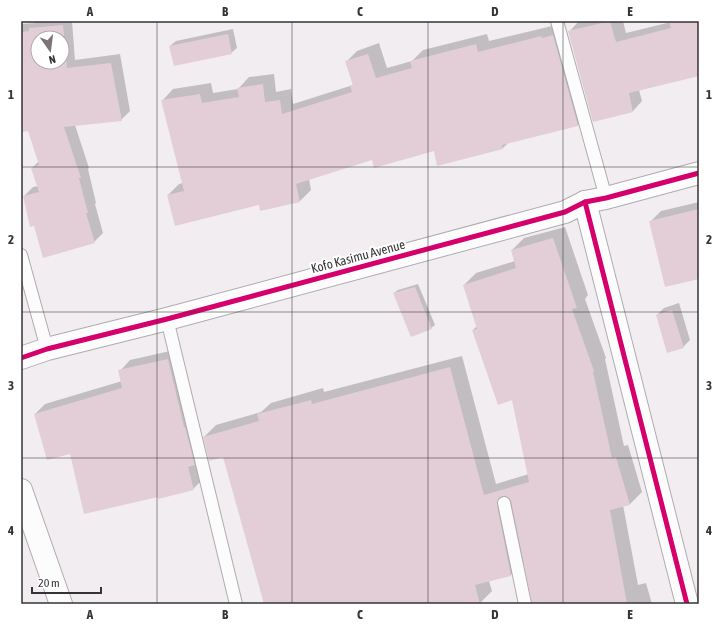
<svg xmlns="http://www.w3.org/2000/svg" width="720" height="625" viewBox="0 0 720 625" font-family="'Asap Condensed',sans-serif">
<style>
.shadow{fill:#0003;fill-rule:evenodd}
.building{fill:#e3ced7;fill-rule:evenodd}
.lines{fill:none;stroke-linecap:round;stroke-linejoin:round}
.lane-casing{stroke:#afacaf;stroke-width:14}
.street-casing{stroke:#afacaf;stroke-width:24}
.lane{stroke:#fdfcfd;stroke-width:12}
.street{stroke:#fdfcfd;stroke-width:22}
.cycleway-casing{stroke:#fff;stroke-width:8}
.cycleway{stroke:#d6006c;stroke-width:5}
.grid{fill:none;stroke:#363335;stroke-width:1;stroke-opacity:0.55}
.labels{text-anchor:middle;stroke-width:4;stroke-linejoin:round;paint-order:stroke}
.street-label{font-size:13px;fill:#363335;stroke:#fff}
.neatline{fill:none;stroke:#363335;stroke-width:1.5}
.grid-label{font-size:13px;text-anchor:middle;font-weight:bold;fill:#363335}
</style>
<rect width="100%" height="100%" fill="#f2edf1"/>
<g class="shadow">
<path d="M37,21h35l3,39 45,-6 10,57 -9,9 -46,5 14,43 -1,1 8,34 -1,1 8,29 -9,9 -60,-18 -10,-28 9,-9 5,-1 -6,-18 7,-7 -10,-31 -8,1v-107l14,-1zM38,38h24v24h-24z"/>
<polygon points="583,21 623,21 626,33 671,22 670,21 699,21 699,75 639,90 642,101 633,111 593,121 569,32 578,22"/>
<polygon points="552,26 589,114 578,125 509,142 503,148 434,150 372,159 309,179 311,190 300,201 259,204 168,195 179,184 183,183 162,101 173,89 211,83 213,93 238,89 249,77 274,74 276,92 291,89 293,104 353,85 346,62 357,51 379,43 387,68 412,61 423,50 487,34 489,41"/>
<polygon points="233,29 237,48 231,53 170,46 176,41"/>
<polygon points="699,202 699,278 651,221 661,211"/>
<polygon points="565,227 588,295 585,299 606,358 605,359 624,446 628,445 642,492 630,504 623,505 638,585 646,583 652,604 533,604 525,561 511,575 489,581 492,591 480,603 477,604 265,604 224,456 204,437 216,425 261,412 271,403 323,388 324,392 462,356 496,484 529,474 512,399 473,330 477,326 464,285 476,273 515,261 512,250 524,238"/>
<polygon points="418,284 435,325 431,328 394,293 398,290"/>
<polygon points="679,303 690,340 683,347 657,315 664,308"/>
<polygon points="179,349 204,478 193,489 159,496 71,452 35,414 45,404 122,381 120,371 130,360"/>
</g>
<g class="building">
<polygon points="610,21 616,42 671,28 669,21 699,21 699,76 629,93 633,112 593,122 568,31"/>
<path d="M63,25l4,43 44,-5 11,58 -58,6 17,51h-2l9,35h-2l9,30 -52,15 -9,-32 -4,1 -7,-31 16,-4 -8,-24 8,-3 -11,-34 -7,1v-100l8,-1v-3zM38,38h24v24h-24z"/>
<polygon points="228,34 232,54 174,66 169,46"/>
<polygon points="553,35 578,126 502,145 503,149 437,166 434,151 374,168 372,160 296,184 300,202 260,211 259,205 175,226 167,195 184,191 161,100 200,94 202,103 239,97 237,88 263,84 265,102 280,100 282,114 352,92 350,86 353,85 345,61 368,54 376,78 412,68 410,61 476,44 478,52 541,36 542,38"/>
<polygon points="699,209 699,279 665,287 649,221"/>
<polygon points="553,238 577,308 572,309 594,371 593,372 612,458 616,457 630,505 610,510 627,604 532,604 511,501 509,498 503,496 499,498 497,505 511,576 475,585 480,604 264,604 223,457 209,461 203,437 259,421 257,414 311,400 312,404 450,367 484,495 529,482 512,400 498,405 472,330 477,329 463,285 516,268 511,250"/>
<polygon points="415,287 432,329 411,337 393,293"/>
<polygon points="672,310 684,348 667,353 656,315"/>
<polygon points="168,359 184,427 185,427 195,465 188,467 194,490 158,499 158,497 84,514 70,454 47,460 34,414 122,388 118,370"/>
</g>
<g class="lines">
<g class="lane-casing">
<g id="lane">
<polyline points="557,21 606,198"/>
<polyline points="21,255 47,349"/>
<polyline points="167,319 236,604"/>
<polyline points="504,503 525,604"/>
</g>
</g>
<g class="street-casing">
<g id="street">
<polyline points="585,202 687,604"/>
<polyline points="21,358 47,349 167,319 565,212 585,202 606,198 699,173"/>
<polyline points="21,490 61,604"/>
</g>
</g>
<use href="#lane" class="lane"/>
<use href="#street" class="street"/>
<g class="cycleway-casing">
<g id="cycleway">
<polyline points="585,202 687,604"/>
<polyline points="21,358 47,349 167,319 565,212 585,202 606,198 699,173"/>
</g>
</g>
<use href="#cycleway" class="cycleway"/>
</g>
<path class="grid" d="M157,21v583M292,21v583M428,21v583M563,21v583M21,167h678M21,312h678M21,458h678"/>
<g class="labels">
<g class="street-label">
<text transform="translate(358 256) rotate(-15)" y="5">Kofo Kasimu Avenue</text>
</g>
</g>
<rect width="720" height="625" fill="none" stroke="#ffffff" stroke-width="44"/>
<g transform="translate(50 50) rotate(166)"><circle r="19" fill="#ffffff" stroke="#afadae"/>
<path d="M0-3L7 15L0 10L-7 15Z" fill="#787477"/>
<text y="-6" font-size="11" font-weight="bold" text-anchor="middle" fill="#363335">N</text>
</g>
<path d="M32 587v6h69v-6" fill="none" stroke="#363335" stroke-width="2"/>
<text x="38" y="587" font-size="12" fill="#363335" stroke="#ffffff" stroke-width="3" paint-order="stroke">20 m</text>
<rect x="22" y="22" width="676" height="581" class="neatline"/>
<g class="grid-label">
<text x="90" y="16">A</text>
<text x="225" y="16">B</text>
<text x="360" y="16">C</text>
<text x="495" y="16">D</text>
<text x="630" y="16">E</text>
<text x="11" y="99">1</text>
<text x="709" y="99">1</text>
<text x="11" y="244">2</text>
<text x="709" y="244">2</text>
<text x="11" y="390">3</text>
<text x="709" y="390">3</text>
<text x="11" y="535">4</text>
<text x="709" y="535">4</text>
<text x="90" y="619">A</text>
<text x="225" y="619">B</text>
<text x="360" y="619">C</text>
<text x="495" y="619">D</text>
<text x="630" y="619">E</text>
</g>
</svg>
